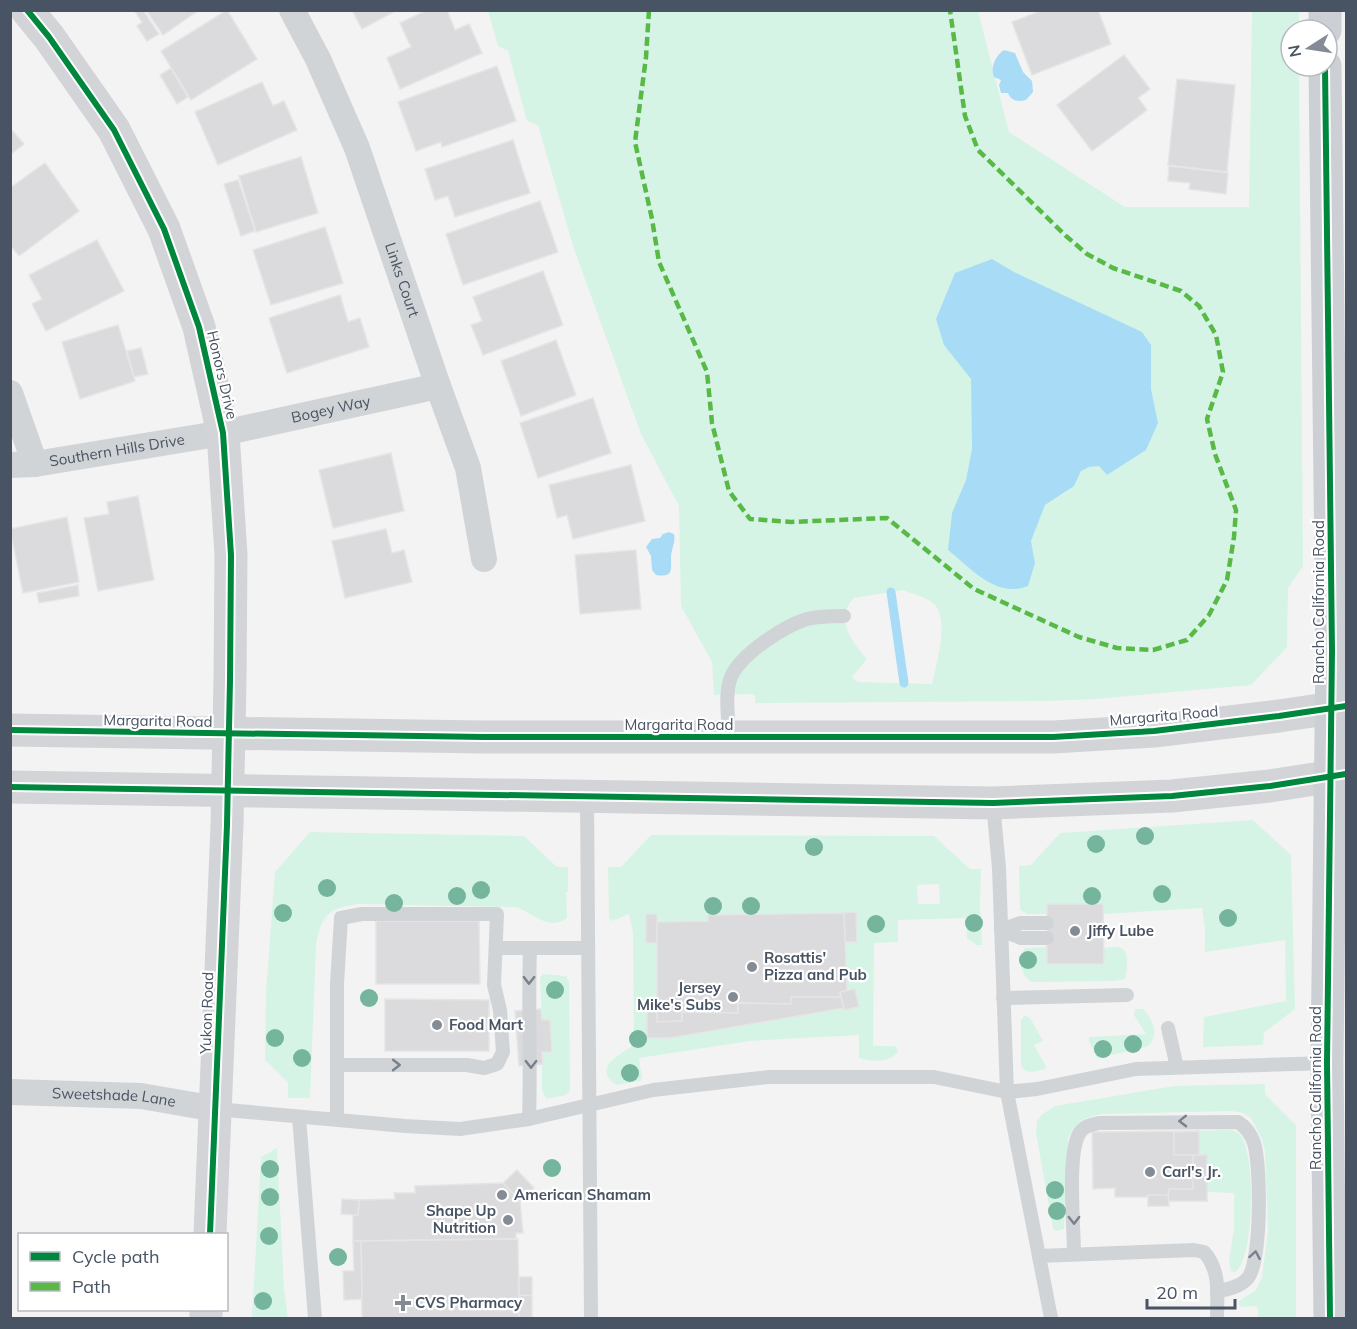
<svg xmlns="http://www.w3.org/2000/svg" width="1357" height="1329" viewBox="0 0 1357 1329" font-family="Mulish,sans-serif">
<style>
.green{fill:#d6f4e5;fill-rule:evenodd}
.water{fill:#a8dcf6}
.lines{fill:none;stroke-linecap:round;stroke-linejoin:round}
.stream{stroke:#a8dcf6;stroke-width:9}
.building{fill:#dbdbdd;stroke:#e5e5e6;stroke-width:1.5}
.lane{stroke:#d1d4d7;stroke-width:14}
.street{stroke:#d1d4d7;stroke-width:26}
.secondary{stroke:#d2d4d8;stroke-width:33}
.primary{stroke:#cccfd4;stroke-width:33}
.quiet{stroke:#58b947;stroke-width:4.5;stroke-dasharray:9 4.5;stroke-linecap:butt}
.cycleway-casing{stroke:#fff;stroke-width:10}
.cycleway{stroke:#00873e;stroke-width:6}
.tree{fill:#75b59d}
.oneway{stroke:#78808c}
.poi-dot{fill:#848b95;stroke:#fff;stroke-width:2}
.labels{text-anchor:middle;stroke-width:4.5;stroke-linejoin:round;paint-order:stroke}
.street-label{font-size:15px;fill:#485363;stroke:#fff}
.poi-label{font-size:15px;font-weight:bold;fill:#485363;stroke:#fff;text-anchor:start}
</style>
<rect width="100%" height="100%" fill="#f4f3f3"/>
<g class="green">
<path d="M488,11h490l31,121 116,75h124l3,-196h47v19h-8v36h8l4,500 -15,22 -1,59 -36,38 -155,14 -50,2 -291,2v-7l-4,-2 -37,1 -2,-33 -31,-56 -2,-100 -38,-72 -67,-185 -36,-124 -11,-4 -19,-70 -10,-5zM903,590c9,4 24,7 31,14 16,15 2,60 -2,80l-74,-2 -6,-5 15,-18c-15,-17 -33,-41 -13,-61z"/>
<polygon points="1253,820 1291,855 1295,1009 1264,1033 1263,1045 1203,1047 1204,1017 1286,1001 1285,940 1205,952 1205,930 1202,908 1104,914 1103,904 1047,904 1047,914 1027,914 1020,910 1019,866 1031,865 1060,833"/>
<path d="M310,832l214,4 33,31h11v25h-2l1,26c-19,14 -35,-6 -51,-11l-157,-3c-31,4 -38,11 -43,42l-6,152h-22v-15l-23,-23 1,-68 9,-120z"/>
<path d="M651,835l283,1 36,33h11l-1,36 2,40h-6l-9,-7 -1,-20 -68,2v22l-24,1 -1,103h22l3,5c-6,12 -28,11 -39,7v-23l-109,6 -111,17 3,20 -2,3 -24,4c-25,-17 5,-31 18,-40l-1,-113 -4,-18 -17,7 -3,-3 -1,-51h13zM939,884l1,20h-22l-1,-19z"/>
<path d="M1047,947v17c15,-4 62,-21 74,-16 5,2 6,7 6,12 0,7 0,12 -2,19l-10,2 -83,1c-11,-5 -12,-20 -9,-31l2,-3z"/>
<polygon points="543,974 566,976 569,981 570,1090 566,1095 546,1099 542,1090 542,1052 552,1052 550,1020 542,1020 540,978"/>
<path d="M1135,1009h8c10,10 17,27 4,38l-50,11 -8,-17v-4l57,-3 -12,-19z"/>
<path d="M1025,1015l5,3 13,23 -9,4 13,23c-9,3 -19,8 -26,-2v-46z"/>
<path d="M1265,1084v10l31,31v193h-38v-9l-2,-3 -15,1 -2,-2v-4l17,-11 6,-13 6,-47 -3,-79 -3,-12 -11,-21 -8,-5 -11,-2 -130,3c-18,3 -27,8 -34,25l-4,90 -8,2 -3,-2 -17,-96 1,-12 4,-6 14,-9 119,-20z"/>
<path d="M1223,1130c6,0 13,0 17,5 16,15 15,127 -5,137l-4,-1 -2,-9 5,-34v-35l-27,-1v-37h-8v-24z"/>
<polygon points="277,1148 284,1288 288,1318 252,1318 261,1157"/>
</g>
<g class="water">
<path d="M1004,50l11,3 8,19 9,9 1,11 -7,8c-8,2 -15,1 -18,-7h-7l-2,-8 2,-5 -7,-3c-4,-9 1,-21 10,-27z"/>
<path d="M992,259l22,13 128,60 9,13v44l7,34 -12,27 -39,25 -8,-9 -10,1 -8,4 -7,15 -29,19 -14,36 4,22 -7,23c-32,13 -57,-18 -80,-36l4,-37 14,-33 6,-31 -1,-70 -27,-34 -8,-26 19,-46z"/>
<path d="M669,532l5,2c2,9 -3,15 -3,24 0,11 3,20 -15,17l-4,-5 -1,-14 -5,-9 6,-8 8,-1 3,-4z"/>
</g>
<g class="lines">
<polyline class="stream" points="891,592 904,683"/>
</g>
<g class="building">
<polygon points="134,10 143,10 159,34 147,41 137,26 142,22"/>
<polygon points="146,10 199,10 163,35"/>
<polygon points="227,10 257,59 191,100 161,51"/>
<polygon points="352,10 397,10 362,29"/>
<polygon points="427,10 447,10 455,30 469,24 482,53 400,89 387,58 411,47 400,23"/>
<polygon points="1043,10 1098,10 1111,44 1032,75 1012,22"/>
<polygon points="1124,55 1150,89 1138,98 1147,110 1092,151 1057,105"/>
<polygon points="497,66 516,121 442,147 441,142 416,151 398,102"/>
<polygon points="171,68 188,97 177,104 160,75"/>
<polygon points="1177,79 1235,85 1227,172 1168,165"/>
<polygon points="262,82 273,106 284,101 297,130 218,165 195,112"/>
<polygon points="10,128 24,144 10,155"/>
<polygon points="513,140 530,193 455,217 448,196 435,200 425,169"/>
<polygon points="301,157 318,213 256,232 239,176"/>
<polygon points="45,163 79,211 19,256 10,245 10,188"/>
<polygon points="1169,166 1228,173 1226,194 1189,189 1190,183 1168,181"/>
<polygon points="238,180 255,231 241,236 224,184"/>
<polygon points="540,201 558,252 463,285 446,234"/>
<polygon points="325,227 343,283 271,305 253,250"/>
<polygon points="97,240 124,291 46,331 32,304 42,299 29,275"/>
<polygon points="543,271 563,325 483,355 471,325 482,321 473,297"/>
<polygon points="340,295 348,322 360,318 369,347 287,373 269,318"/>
<polygon points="118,325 135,381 80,399 62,342"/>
<polygon points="556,340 576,395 521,416 501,361"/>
<polygon points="141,348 148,374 134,377 127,351"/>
<polygon points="593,398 611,453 538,478 520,423"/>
<polygon points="391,453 404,511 333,528 319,470"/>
<polygon points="631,465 645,521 573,539 567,515 557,518 549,485"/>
<polygon points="138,496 154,580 98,591 84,518 109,514 107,502"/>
<polygon points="67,517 79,582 23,593 10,529"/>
<polygon points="386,529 392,553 404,550 412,582 345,598 332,541"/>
<polygon points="636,550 641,609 580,614 575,555"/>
<polygon points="78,585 79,596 39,603 37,593"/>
<polygon points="1047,904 1103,904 1104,964 1047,964"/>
<polygon points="856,912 857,942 845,942 844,913"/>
<polygon points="844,913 847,991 840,992 841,997 791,997 791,1004 738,1003 738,1013 682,1012 682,1021 657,1022 657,922 708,921 708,915"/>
<rect x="646" y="914" width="11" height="29"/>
<polygon points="376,921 479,921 480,984 376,984"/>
<polygon points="855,989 859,1007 844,1010 840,992"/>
<polygon points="791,997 841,997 844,1008 670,1038 647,1038 647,1009 657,1009 657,1022 682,1021 682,1012 738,1013 738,1003 791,1004"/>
<polygon points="385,999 489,1000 489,1051 385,1051"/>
<polygon points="541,1009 542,1020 550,1020 552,1052 542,1052 543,1064 519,1066 515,1011"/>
<polygon points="1199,1131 1199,1155 1207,1155 1207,1201 1168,1201 1169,1206 1148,1206 1148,1197 1115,1197 1115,1188 1093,1189 1092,1132"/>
<polygon points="1199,1131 1199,1155 1174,1155 1174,1132"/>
<polygon points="1193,1155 1207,1155 1207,1201 1168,1201 1169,1189 1193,1189"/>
<polygon points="517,1170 534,1188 520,1201 503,1183"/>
<polygon points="503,1183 520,1201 523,1233 516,1233 516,1239 353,1241 353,1214 358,1215 359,1200 395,1199 394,1193 415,1193 415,1186"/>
<polygon points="1148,1195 1168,1195 1169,1206 1148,1206"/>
<polygon points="342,1199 359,1200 358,1215 341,1214"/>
<polygon points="518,1239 519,1318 362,1318 361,1241"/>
<polygon points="353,1241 361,1241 362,1299 344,1300 343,1271 354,1271"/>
<polygon points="519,1277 532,1277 532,1296 519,1295"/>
<polygon points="519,1295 532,1296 532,1318 519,1318"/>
</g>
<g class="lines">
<g class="lane">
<path d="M729,737c0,-18 -5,-42 2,-60 10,-23 53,-51 76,-58 12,-3 25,-3 37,-3"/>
<polyline points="587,798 591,1318"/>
<polyline points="993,803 999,868 1007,1092 1051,1318"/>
<polyline points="1001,930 1021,938 1047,938"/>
<polyline points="1001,930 1020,923 1047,923"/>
<polyline points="497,948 588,948"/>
<polyline points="1003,998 1127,995"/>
<polyline points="1168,1028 1177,1067"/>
<polyline points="216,1109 405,1126 460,1129 529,1119 653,1090 769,1077 934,1077 1007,1092 1037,1089 1136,1069 1327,1063"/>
<polyline points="299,1117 315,1318"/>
<polyline points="337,1119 337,984 341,918 362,914 497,914 494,985 500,1010 503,1052 497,1064 484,1068 467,1065 337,1065"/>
<path d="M529,1119c2,-57 -1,-113 1,-170"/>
<path d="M1074,1254c0,-27 -7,-99 5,-120 4,-8 12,-9 20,-11l139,-1c8,5 13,12 16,21 7,21 8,121 -7,136 -7,8 -20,10 -30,13"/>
<path d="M1039,1256l155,-6 10,2c17,19 13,43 13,66"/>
</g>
<g class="street">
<path id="s1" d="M292,10l26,49 39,89 81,238 30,82 16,91"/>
<polyline points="10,393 35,464"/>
<path id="s2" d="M10,465l25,-1 188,-31 215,-47"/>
<path id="s3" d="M10,1092l131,4 75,13"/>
</g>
<g class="secondary">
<polyline points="27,10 49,37 114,130 164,229 199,327 223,433 231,555 230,680 227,825 210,1234"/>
<polyline points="10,730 484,737 1053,737 1154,731 1279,716 1346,706"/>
<polyline points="10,787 993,803 1172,796 1270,786 1346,774"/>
<polyline points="206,1318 206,1310"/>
</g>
<g class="primary">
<polyline points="1325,10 1325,30"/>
<polyline points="1325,66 1332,651 1327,1063 1330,1318"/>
</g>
<polyline class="quiet" points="649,10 646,57 635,142 652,219 659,262 707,372 712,423 729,491 750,519 791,522 887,518 974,589 1079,637 1117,648 1153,650 1187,640 1209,615 1227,580 1234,537 1236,510 1215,454 1207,419 1223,372 1216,335 1199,306 1181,291 1113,268 1087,254 1066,236 978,150 965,116 950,10"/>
<g class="cycleway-casing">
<g id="cycleway">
<polyline points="27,10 49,37 114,130 164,229 199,327 223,433 231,555 230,680 227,825 210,1234"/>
<polyline points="1325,66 1332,651 1327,1063 1330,1318"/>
<polyline points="10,730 484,737 1053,737 1154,731 1279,716 1346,706"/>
<polyline points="10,787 993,803 1172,796 1270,786 1346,774"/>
</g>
</g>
<use href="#cycleway" class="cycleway"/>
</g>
<g class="tree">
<circle cx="1145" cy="836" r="9"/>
<circle cx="1096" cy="844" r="9"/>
<circle cx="814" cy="847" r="9"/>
<circle cx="327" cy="888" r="9"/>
<circle cx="481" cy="890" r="9"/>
<circle cx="1162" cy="894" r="9"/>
<circle cx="457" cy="896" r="9"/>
<circle cx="1092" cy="896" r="9"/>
<circle cx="394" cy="903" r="9"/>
<circle cx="713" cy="906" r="9"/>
<circle cx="751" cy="906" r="9"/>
<circle cx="283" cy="913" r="9"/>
<circle cx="1228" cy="918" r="9"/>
<circle cx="974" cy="923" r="9"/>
<circle cx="876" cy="924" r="9"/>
<circle cx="1028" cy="960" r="9"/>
<circle cx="555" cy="990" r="9"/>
<circle cx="369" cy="998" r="9"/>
<circle cx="275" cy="1038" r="9"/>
<circle cx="638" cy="1039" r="9"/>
<circle cx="1133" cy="1044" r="9"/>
<circle cx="1103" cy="1049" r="9"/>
<circle cx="302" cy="1058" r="9"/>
<circle cx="630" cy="1073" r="9"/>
<circle cx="552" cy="1168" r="9"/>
<circle cx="270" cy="1169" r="9"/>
<circle cx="1055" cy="1190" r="9"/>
<circle cx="270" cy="1197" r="9"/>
<circle cx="1057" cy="1211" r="9"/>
<circle cx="269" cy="1236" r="9"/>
<circle cx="338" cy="1257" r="9"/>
<circle cx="263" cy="1301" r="9"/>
</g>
<defs><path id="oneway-chevron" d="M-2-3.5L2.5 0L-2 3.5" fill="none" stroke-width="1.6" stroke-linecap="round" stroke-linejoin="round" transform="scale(1.5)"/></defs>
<g class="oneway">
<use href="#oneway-chevron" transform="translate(529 980) rotate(91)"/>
<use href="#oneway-chevron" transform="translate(531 1064) rotate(90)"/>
<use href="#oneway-chevron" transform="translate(396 1065)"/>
<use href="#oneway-chevron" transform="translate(1183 1121) rotate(179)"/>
<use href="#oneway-chevron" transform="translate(1074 1220) rotate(89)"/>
<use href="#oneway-chevron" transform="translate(1255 1255) rotate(-80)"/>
</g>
<g class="poi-dot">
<circle cx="1075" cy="931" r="6"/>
<circle cx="752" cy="967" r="6"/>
<circle cx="733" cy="997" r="6"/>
<circle cx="437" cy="1025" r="6"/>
<circle cx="1150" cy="1172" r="6"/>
<circle cx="502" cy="1195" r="6"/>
<circle cx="508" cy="1220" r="6"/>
<path d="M400 1294h6v6h6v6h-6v6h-6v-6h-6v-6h6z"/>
</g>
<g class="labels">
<g class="street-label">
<text dy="5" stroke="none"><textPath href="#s1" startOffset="292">Links Court</textPath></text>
<text transform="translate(222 375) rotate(77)" y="5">Honors Drive</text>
<text dy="5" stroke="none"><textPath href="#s2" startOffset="326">Bogey Way</textPath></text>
<text dy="5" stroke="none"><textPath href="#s2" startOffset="108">Southern Hills Drive</textPath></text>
<text transform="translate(1319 602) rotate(-90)" y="5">Rancho California Road</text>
<text transform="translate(1164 716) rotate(-5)" y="5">Margarita Road</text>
<text transform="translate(158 721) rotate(1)" y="5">Margarita Road</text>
<text x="679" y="730">Margarita Road</text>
<text transform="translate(207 1013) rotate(-88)" y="5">Yukon Road</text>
<text transform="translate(1316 1088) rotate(-90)" y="5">Rancho California Road</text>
<text dy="5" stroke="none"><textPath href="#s3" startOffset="104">Sweetshade Lane</textPath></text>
</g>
<g class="poi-label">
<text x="1087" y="936">Jiffy Lube</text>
<text x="764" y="963">Rosattis'<tspan x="764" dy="17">Pizza and Pub</tspan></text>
<text x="721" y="993" text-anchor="end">Jersey<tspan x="721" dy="17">Mike's Subs</tspan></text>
<text x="449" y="1030">Food Mart</text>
<text x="1162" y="1177">Carl's Jr.</text>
<text x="514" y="1200">American Shamam</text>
<text x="496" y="1216" text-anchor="end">Shape Up<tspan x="496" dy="17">Nutrition</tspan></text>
<text x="415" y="1308">CVS Pharmacy</text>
</g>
</g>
<rect width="1357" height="1329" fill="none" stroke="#485363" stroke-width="24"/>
<rect x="18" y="1233" width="210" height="78" fill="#ffffff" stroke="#b6bac1" stroke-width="1.5"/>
<rect x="30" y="1252" width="30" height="9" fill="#00873e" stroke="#b6bac1" stroke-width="1.5"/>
<text x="72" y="1263" font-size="18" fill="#485363">Cycle path</text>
<rect x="30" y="1282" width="30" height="9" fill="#58b947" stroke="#b6bac1" stroke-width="1.5"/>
<text x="72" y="1293" font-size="18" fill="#485363">Path</text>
<g transform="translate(1309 48) rotate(258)"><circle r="28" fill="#ffffff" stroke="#b6bac1" stroke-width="1.5"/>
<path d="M0-4.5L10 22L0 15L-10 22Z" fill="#848b95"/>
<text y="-9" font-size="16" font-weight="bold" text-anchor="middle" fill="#485363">N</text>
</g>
<path d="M1147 1299v9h88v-9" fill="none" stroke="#485363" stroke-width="3"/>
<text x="1156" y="1299" font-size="18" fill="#485363" stroke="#ffffff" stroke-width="4.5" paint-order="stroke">20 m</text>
</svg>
